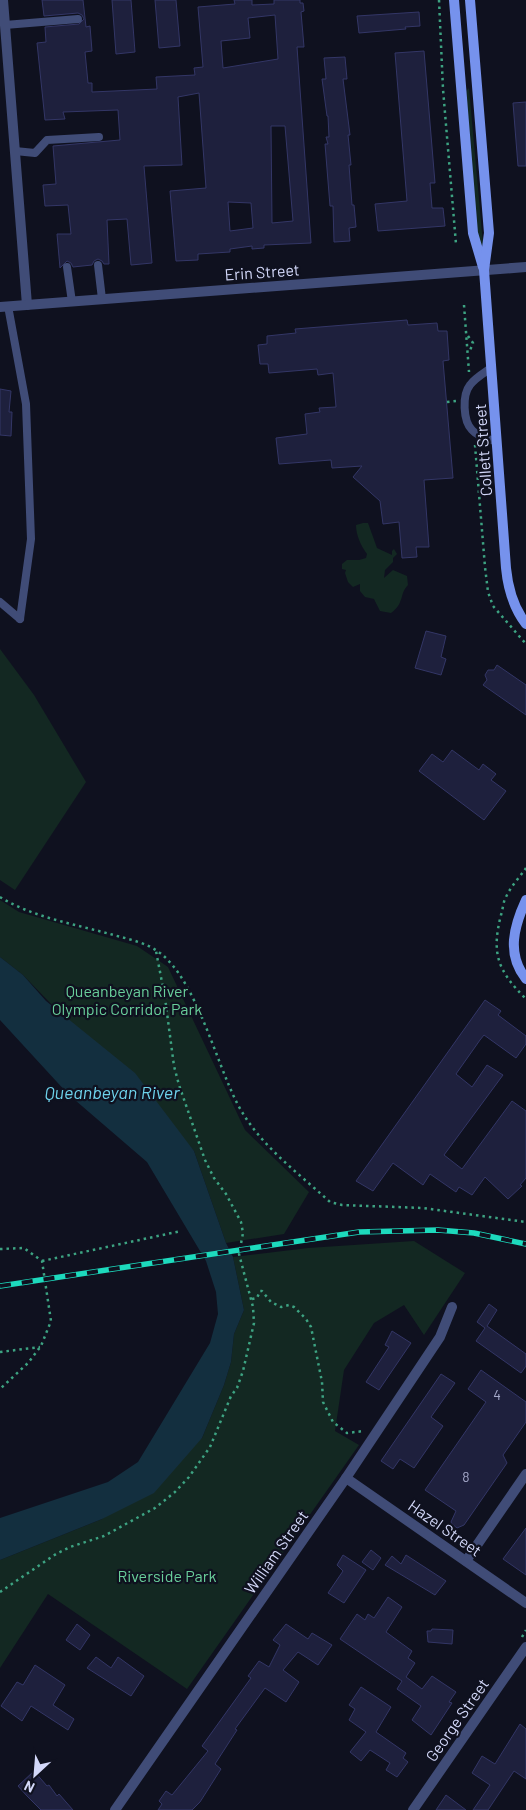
<svg xmlns="http://www.w3.org/2000/svg" width="526" height="1810" viewBox="0 0 526 1810" font-family="Barlow,sans-serif">
<style>
.green{fill:#132822}
.water{fill:#132f3f}
.building{fill:#1e203d;stroke:#333666;fill-rule:evenodd}
.lines{fill:none;stroke-linecap:round;stroke-linejoin:round}
.path{stroke:#3da382;stroke-width:2.5;stroke-dasharray:2.5 4;stroke-linecap:butt}
.lane{stroke:#404c77;stroke-width:8}
.street{stroke:#404c77;stroke-width:10}
.secondary{stroke:#7692ed;stroke-width:10}
.rail-casing{stroke:#1ddabd;stroke-width:5.5}
.rail{stroke:#0f111f;stroke-width:4;stroke-dasharray:11;stroke-linecap:butt}
.labels{text-anchor:middle;stroke-width:4.5;stroke-linejoin:round;paint-order:stroke}
.number-label{font-size:14px;fill:#a6aaca}
.street-label{font-size:16px;fill:#d3d8f9;stroke:#0f111f}
.park-label{font-size:16px;fill:#69cf9b;stroke:#0f111f}
.water-label{font-size:18px;font-style:italic;fill:#6ed2eb;stroke:#0f111f}
</style>
<rect width="100%" height="100%" fill="#0f111f"/>
<g class="green">
<polygon points="469,88 483,244 482,246 478,245 466,91"/>
<path d="M363,523h5l9,25 15,7v-4l2,-2 3,5 -4,4v4l-8,8 -1,8 9,-8 14,6 1,9c-9,9 -3,18 -17,28l-11,-2 -6,-12 -9,-2 -5,-6v-7l-7,3 -5,-5 -3,-9 1,-3 -4,-1v-5l5,-4h12l7,-2 1,-4c-6,-8 -11,-19 -11,-29z"/>
<polygon points="0,649 34,695 86,782 15,890 0,880"/>
<polygon points="0,900 19,912 137,946 168,967 245,1130 309,1192 284,1234 226,1243 194,1151 23,975 0,957"/>
<polygon points="414,1241 465,1273 424,1335 404,1305 374,1323 344,1370 335,1431 359,1445 187,1689 48,1594 0,1668 0,1560 102,1519 202,1438 224,1385 231,1362 234,1334 244,1310 233,1257 308,1248"/>
</g>
<polygon class="water" points="0,957 23,975 46,1001 135,1073 194,1151 226,1243 233,1257 244,1310 234,1334 231,1362 224,1385 202,1438 154,1493 102,1519 0,1560 0,1518 108,1482 138,1462 210,1343 218,1314 216,1292 206,1261 147,1162 68,1094 0,1020"/>
<g class="building">
<path d="M42,0h41l3,27 4,-1 2,25 -7,1 3,31h4v9l65,-3 -1,-12 39,-2 -1,-7 9,-1 -5,-60 37,-3 -1,-4h18v5l22,-1v-4h26v3h3l1,8 -3,1 3,35h-7l14,196 -47,2v3l-12,1v-3l-22,3v3l-32,2v6l-22,1 -6,-70 36,-3 -7,-95 -21,4 4,68 -38,1 8,97 -21,2 -4,-46 -20,1 2,44h-5l-2,-3 -4,-2 -4,2 -2,4 -19,2 -2,-4 -4,-2 -7,7 -3,-34h14l-3,-29 -23,1 -2,-21 13,-1 -3,-38 67,-6 -2,-30 -55,2 2,7 -20,1 -8,-77 9,-1 -1,-15 34,-3 5,-5 -2,-4 -4,-2 -34,3zM275,15l3,44 -55,9 -2,-27 29,-3 -2,-20zM271,126h14l8,95 -21,2zM228,202l23,1 2,25 -23,3z"/>
<polygon points="112,0 131,0 135,52 116,54"/>
<polygon points="155,0 176,0 180,46 159,48"/>
<polygon points="419,12 420,26 405,27 406,29 359,33 357,16"/>
<polygon points="424,51 435,183 430,183 432,208 443,208 445,226 378,231 375,204 407,201 395,53"/>
<polygon points="345,57 347,79 343,79 350,135 348,135 351,165 349,165 352,205 354,205 356,227 349,228 350,241 334,242 333,206 330,206 325,144 328,144 326,137 329,137 328,116 327,116 322,79 326,79 324,58"/>
<polygon points="526,102 526,166 518,166 513,103"/>
<polygon points="407,320 408,325 437,323 438,331 447,331 449,360 443,361 453,478 424,480 429,547 416,547 417,557 402,558 399,522 383,524 380,501 353,477 362,466 332,468 331,460 279,464 276,438 307,434 305,414 320,412 319,408 336,407 333,373 318,375 317,369 269,373 268,364 260,364 258,345 267,344 267,336 296,333 295,329"/>
<polygon points="0,389 11,391 9,412 12,412 11,436 0,435"/>
<polygon points="426,631 446,636 441,657 446,659 441,675 415,668"/>
<polygon points="497,665 526,685 526,715 483,685 487,680 485,675 488,670 494,670"/>
<polygon points="452,750 479,770 483,764 496,774 491,780 506,791 484,820 419,771 432,754 443,762"/>
<polygon points="485,1000 501,1011 498,1015 526,1036 526,1044 516,1058 484,1035 480,1040 456,1074 472,1087 487,1065 503,1075 444,1155 462,1169 512,1101 526,1111 526,1178 520,1185 522,1186 508,1199 485,1177 472,1195 459,1187 456,1192 430,1174 423,1185 393,1163 373,1191 356,1181"/>
<polygon points="489,1304 497,1310 487,1326 526,1354 526,1366 521,1373 476,1341 485,1328 477,1322"/>
<polygon points="392,1331 411,1343 379,1390 366,1382 389,1347 385,1345"/>
<polygon points="481,1370 526,1402 526,1422 503,1455 507,1463 464,1525 457,1528 452,1524 451,1522 456,1511 425,1490 486,1402 468,1389"/>
<polygon points="441,1374 455,1383 431,1417 443,1426 414,1468 400,1459 393,1469 381,1461"/>
<polygon points="526,1528 526,1575 503,1559"/>
<polygon points="371,1550 381,1558 373,1570 362,1562"/>
<polygon points="343,1555 366,1570 344,1603 328,1593 343,1571 337,1565"/>
<polygon points="406,1555 446,1581 435,1595 385,1565 392,1556 401,1564"/>
<polygon points="388,1597 402,1607 386,1632 412,1651 408,1658 415,1663 406,1677 422,1689 432,1676 456,1692 449,1702 452,1703 431,1735 412,1720 421,1706 397,1689 402,1681 340,1639 357,1614 365,1620 368,1614 374,1618"/>
<polygon points="77,1624 90,1635 80,1650 66,1640"/>
<polygon points="286,1624 308,1639 312,1633 332,1645 318,1665 298,1652 283,1670 299,1682 286,1702 265,1688 235,1729 237,1730 215,1764 221,1769 200,1802 192,1810 158,1810 162,1804 159,1801 166,1791 172,1795 208,1751 202,1746 251,1678 248,1676 259,1661 269,1667 280,1645 273,1640"/>
<polygon points="432,1629 453,1630 452,1644 428,1642 427,1631 431,1631"/>
<polygon points="96,1657 111,1668 118,1657 144,1676 131,1696 87,1668"/>
<polygon points="35,1665 65,1685 53,1705 74,1719 68,1730 31,1706 22,1721 1,1706 17,1682 23,1685"/>
<polygon points="361,1687 391,1707 376,1732 406,1753 403,1758 408,1762 397,1777 386,1770 390,1763 370,1750 361,1761 350,1752 366,1732 349,1720 355,1709 349,1705"/>
<polygon points="520,1724 526,1729 526,1779 514,1771 488,1810 473,1810 490,1785 472,1773 482,1756 495,1764"/>
<polygon points="34,1771 47,1786 49,1785 57,1796 59,1794 73,1810 41,1810 27,1796 18,1786"/>
<polygon points="446,1795 466,1810 436,1810"/>
</g>
<g class="lines">
<g class="path">
<polyline points="439,0 443,89 456,244"/>
<polyline points="464,305 469,372"/>
<polyline points="468,336 473,343 469,353"/>
<polyline points="447,402 456,401"/>
<polyline points="475,445 485,567 488,592 493,606 526,644"/>
<path d="M526,868c-6,9 -15,18 -20,29 -3,5 -3,12 -5,18 -10,39 -3,56 25,84"/>
<path d="M0,897c32,20 74,27 110,37 17,5 36,8 50,19 36,27 56,109 77,150 21,41 59,68 93,99l12,3 81,3 103,14"/>
<polyline points="0,1249 24,1248 42,1261 51,1321 41,1346 28,1363 0,1389"/>
<polyline points="42,1261 181,1231"/>
<polyline points="252,1299 257,1298 260,1291 262,1291 271,1302 281,1307 289,1305 294,1307 306,1319 311,1327 322,1382 323,1402 333,1422 347,1433 364,1431"/>
<polyline points="0,1352 40,1347"/>
<polyline points="0,1592 56,1554 70,1547 104,1536 155,1508 175,1492 189,1477 210,1447 231,1396 237,1388 243,1371 254,1323 253,1307 239,1254 243,1233 241,1222 226,1194 214,1178 205,1160 179,1085 174,1066 165,998 156,951"/>
<polyline points="522,1637 526,1630"/>
</g>
<g class="lane">
<polyline points="5,25 78,19"/>
<polyline points="15,151 35,153 47,140 99,137"/>
<polyline points="98,265 102,299"/>
<polyline points="67,267 72,302"/>
<polyline points="8,306 26,404 31,539 20,619"/>
<path d="M491,368c-7,5 -16,10 -21,17 -8,10 -7,36 2,45 6,7 17,9 25,12"/>
<polyline points="0,602 20,619"/>
</g>
<g class="street">
<polyline points="3,0 27,305"/>
<polyline points="0,307 526,267"/>
<polyline points="346,1478 526,1603"/>
<polyline points="466,1561 526,1474"/>
<polyline points="115,1810 346,1478 440,1337 452,1307"/>
<polyline points="413,1810 526,1647"/>
</g>
<g class="secondary">
<polyline points="454,0 473,233 483,267"/>
<path d="M470,0l19,233 -5,37 22,298c2,21 7,39 20,56"/>
<path d="M526,900c-12,26 -20,54 0,79"/>
</g>
<g class="rail-casing">
<polyline id="rail" points="0,1286 359,1232 438,1230 474,1233 526,1244"/>
</g>
<use href="#rail" class="rail"/>
</g>
<g class="labels">
<g class="number-label">
<text x="497" y="1400">4</text>
<text x="466" y="1482">8</text>
</g>
<g class="street-label">
<text transform="translate(262 272) rotate(-4)" y="6">Erin Street</text>
<text transform="translate(483 450) rotate(-94)" y="6">Collett Street</text>
<text transform="translate(445 1528) rotate(35)" y="6">Hazel Street</text>
<text transform="translate(276 1552) rotate(-55)" y="6">William Street</text>
<text transform="translate(457 1720) rotate(-55)" y="6">George Street</text>
</g>
<g class="park-label">
<text x="127" y="997">Queanbeyan River<tspan x="127" dy="18">Olympic Corridor Park</tspan></text>
<text x="167" y="1582">Riverside Park</text>
</g>
<g class="water-label">
<text x="112" y="1099">Queanbeyan River</text>
</g>
</g>
<g transform="translate(35 1775) rotate(206)" stroke="#0f111f" stroke-width="4" paint-order="stroke">
<path d="M0-4L9 19L0 12L-9 19Z" fill="#d3d8f9"/>
<text y="-8" font-size="14" font-weight="bold" text-anchor="middle" fill="#d3d8f9">N</text>
</g>
</svg>
